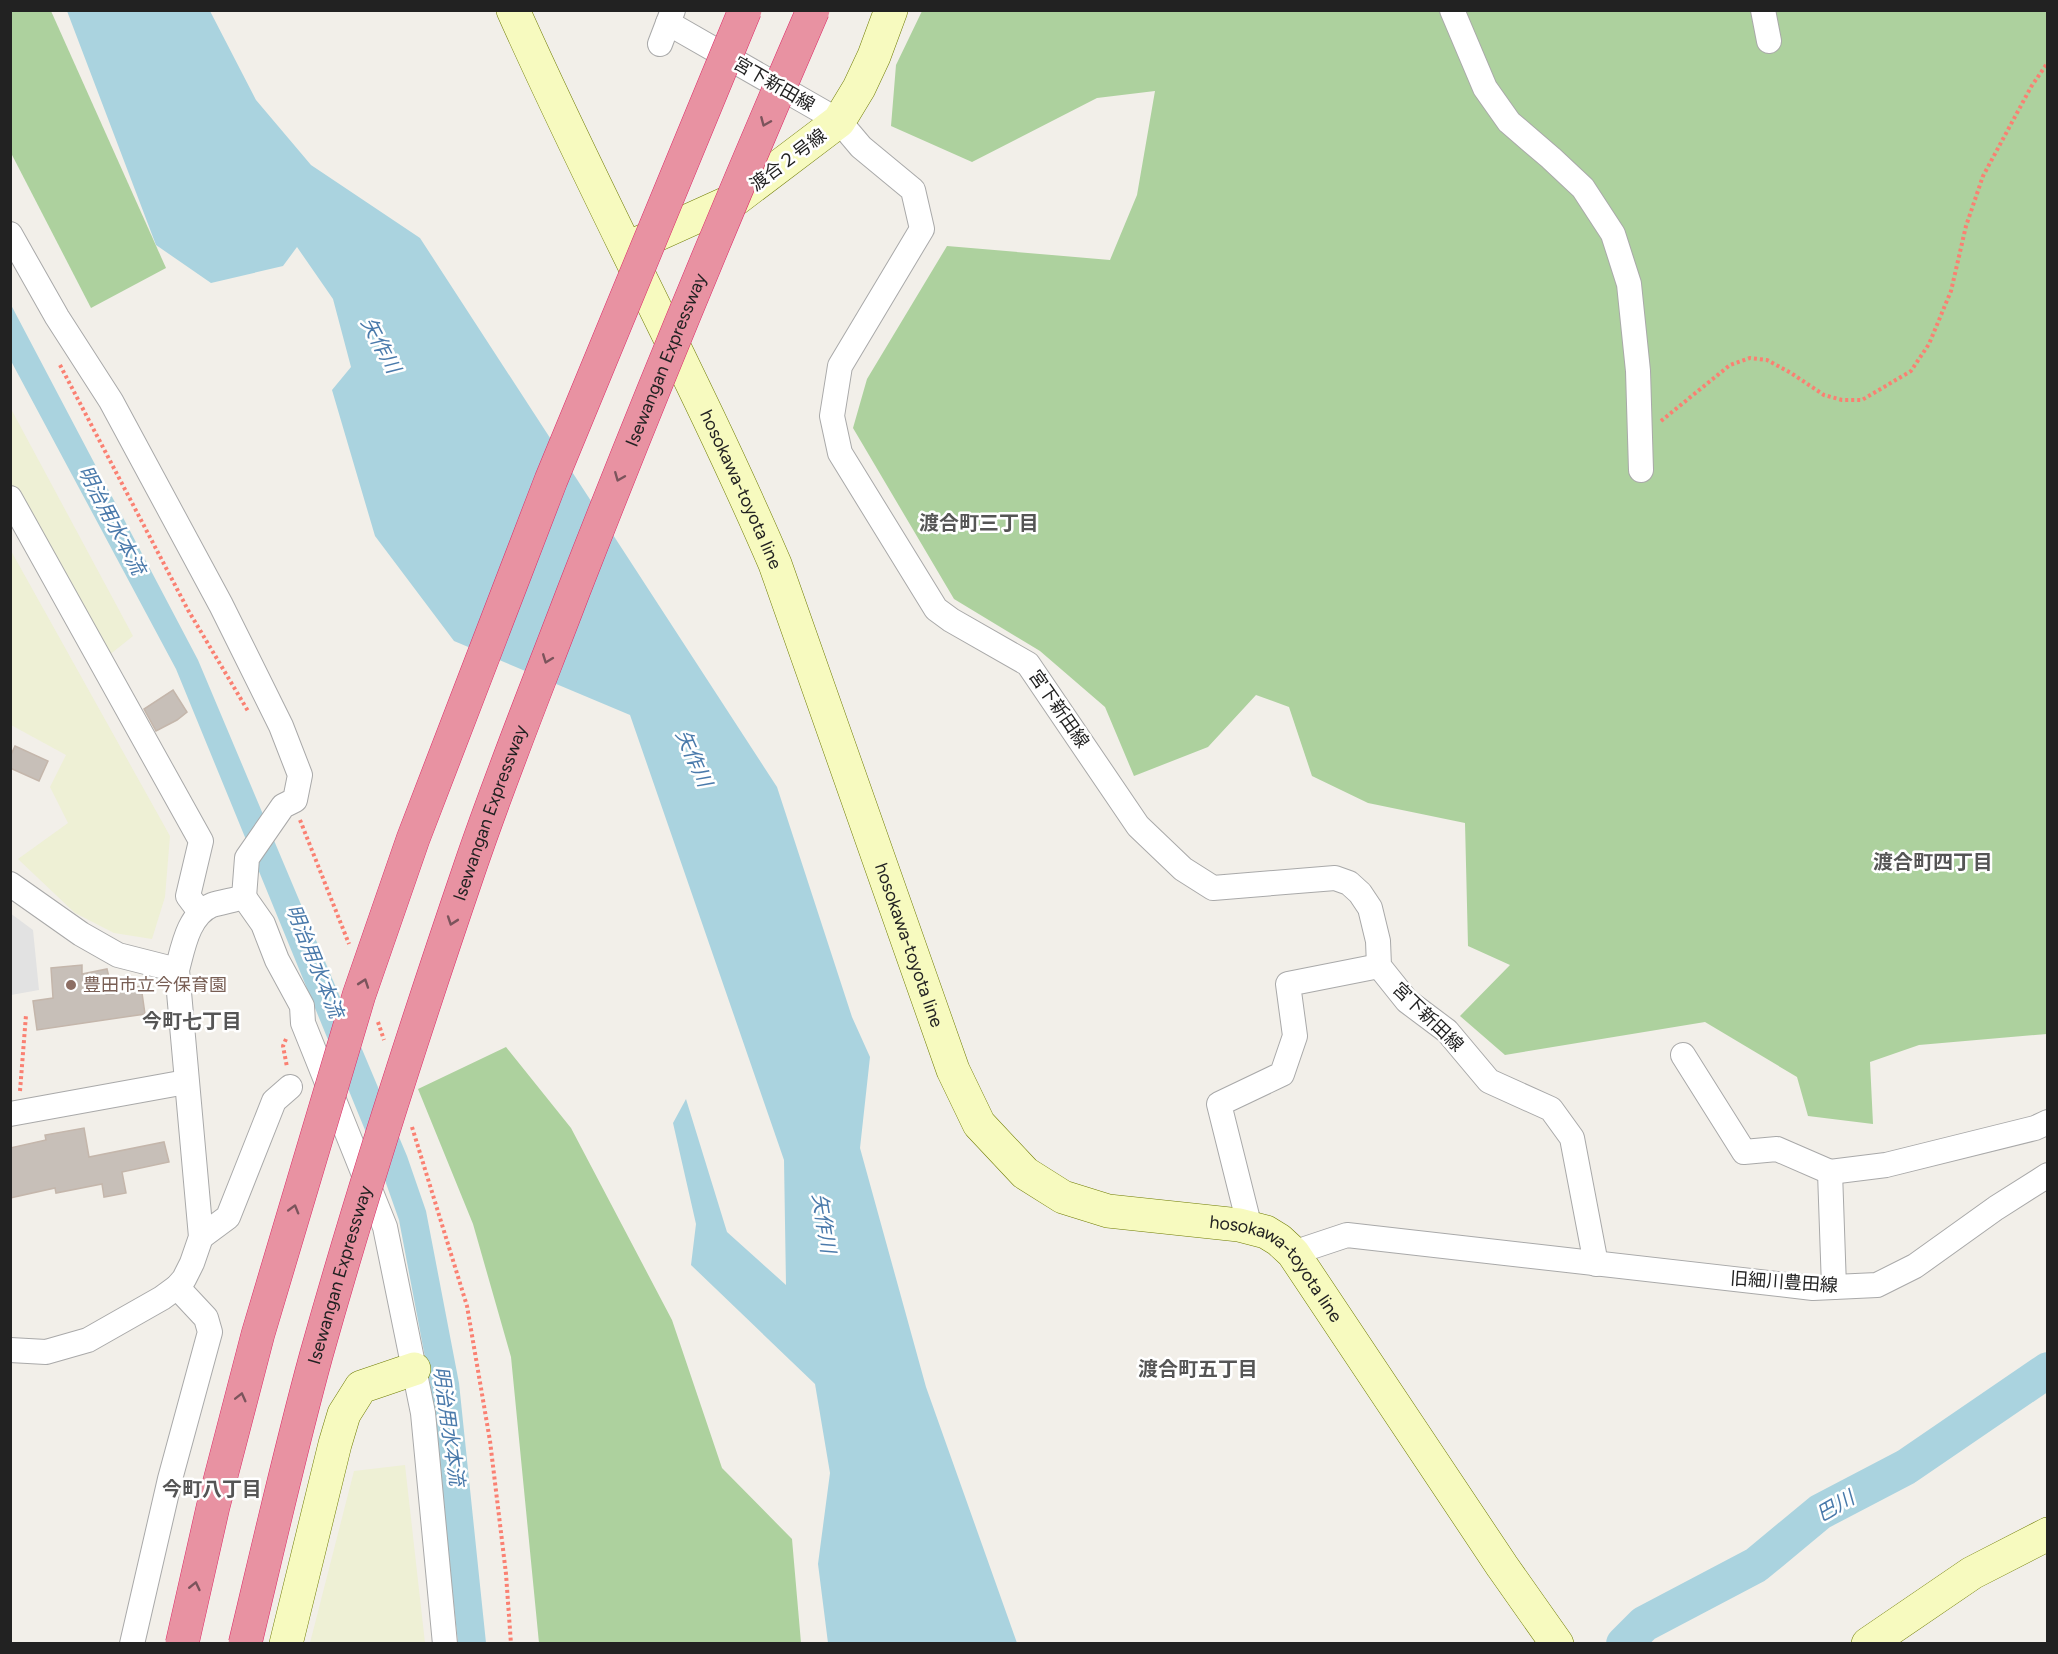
<svg xmlns="http://www.w3.org/2000/svg" width="2058" height="1654" viewBox="0 0 2058 1654" font-family="Figtree,'Noto Sans JP',sans-serif">
<style>
.farmland{fill:#eef0d5}
.forest{fill:#add19e}
.parking{fill:#e2e2e2}
.water{fill:#aad3df}
.lines{fill:none;stroke-linecap:round;stroke-linejoin:round}
.river{stroke:#aad3df;stroke-width:36}
.building{fill:#c7bfb8;stroke:#c4b6ab;stroke-width:1.5}
.street-casing{stroke:#a9a9a9;stroke-width:26}
.secondary-casing{stroke:#707d05;stroke-width:34}
.path{stroke:#fa8072;stroke-width:4;stroke-dasharray:3 3;stroke-linecap:butt}
.street{stroke:#fff;stroke-width:24}
.secondary{stroke:#f7fabf;stroke-width:33}
.highway-bridge-casing{stroke:#dc2a67;stroke-width:34;stroke-linecap:butt}
.highway-bridge{stroke:#e892a2;stroke-width:33}
.oneway{stroke:#7b545c}
.education-dot{fill:#8d6e63;stroke:#fff;stroke-width:2}
.labels{text-anchor:middle;stroke-width:5;stroke-linejoin:round;paint-order:stroke}
.street-label{font-size:18px;fill:#222;stroke:#fff}
.education-label{font-size:18px;fill:#785e54;stroke:#fff;text-anchor:start}
.water-label{font-size:20px;font-style:italic;fill:#4a7aab;stroke:#fff}
.neighbourhood-label{font-size:20px;font-weight:bold;fill:#555;stroke:#fff}
</style>
<rect width="100%" height="100%" fill="#f2efe9"/>
<g class="farmland">
<polygon points="10,407 133,636 98,664 11,501"/>
<polygon points="10,549 170,836 165,897 152,939 114,933 75,913 18,859 68,823 50,787 66,755 11,725"/>
<polygon points="405,1465 425,1643 310,1643 354,1471"/>
</g>
<g class="forest">
<polygon points="11,10 51,11 166,268 91,308 11,153"/>
<polygon points="922,11 2047,11 2047,1034 1919,1045 1870,1062 1873,1124 1808,1116 1797,1077 1705,1022 1505,1055 1460,1016 1510,965 1468,946 1465,823 1368,803 1312,776 1289,707 1256,695 1208,747 1134,776 1105,707 1040,651 954,599 853,428 867,379 947,246 1110,260 1137,195 1155,91 1097,98 972,162 891,126 896,65"/>
<polygon points="506,1047 571,1128 672,1320 722,1468 792,1539 801,1643 539,1643 511,1357 473,1224 418,1089"/>
</g>
<polygon class="parking" points="10,913 33,930 39,990 11,995"/>
<g class="water">
<polygon points="67,11 210,11 256,100 311,165 420,238 777,787 852,1017 870,1057 860,1148 926,1387 1017,1643 828,1643 818,1564 830,1473 815,1384 691,1265 696,1224 673,1123 686,1099 727,1232 786,1285 784,1160 630,715 454,641 375,536 332,390 351,367 333,299 297,247 283,266 211,283 156,245"/>
<polygon points="10,303 198,660 407,1156 426,1211 459,1383 486,1643 458,1643 431,1389 399,1220 381,1169 176,669 11,361"/>
</g>
<g class="lines">
<polyline class="river" points="1624,1644 1644,1624 1756,1565 1820,1512 1906,1467 2048,1370"/>
</g>
<g class="building">
<polygon points="173,690 187,712 177,720 156,731 144,709"/>
<polygon points="15,746 48,761 39,781 10,768 10,757"/>
<polygon points="82,965 82,974 107,969 112,990 141,986 145,1014 37,1030 33,1001 53,998 51,968"/>
<polygon points="84,1128 89,1157 164,1142 169,1162 122,1172 126,1193 104,1197 102,1184 56,1193 55,1188 10,1198 10,1148 46,1140 45,1135"/>
</g>
<g class="lines">
<g class="street-casing">
<g id="street">
<polyline points="1452,10 1485,88 1509,122 1551,158 1583,188 1613,234 1629,284 1638,371 1641,470"/>
<polyline points="1763,10 1769,41"/>
<polyline points="668,23 839,121 861,147 913,190 922,229 840,366 832,416 840,453 936,609 951,620 1028,664 1138,826 1183,869 1213,888 1335,878 1349,883 1360,893 1370,908 1378,941 1379,966 1407,1001 1447,1031 1489,1081 1551,1109 1572,1138 1596,1264"/>
<polyline points="660,44 673,10"/>
<path d="M10,234l47,83 54,84 110,204 60,121 19,49 -5,25 -12,6 -36,52 -3,39c-10,3 -22,5 -32,8 -24,10 -29,43 -35,65l24,267 -9,26 -8,16 -7,8 -15,11 -74,42 -42,12 -36,-2"/>
<polyline points="10,498 201,841 188,896 200,912"/>
<polyline points="10,884 81,934 118,955 177,970"/>
<polyline points="244,897 263,924 277,960 302,1006 303,1023 385,1227 423,1413 445,1644"/>
<polyline points="1683,1055 1744,1152 1777,1149 1830,1172 1834,1287"/>
<polyline points="10,1114 186,1082"/>
<polyline points="1830,1172 1886,1165 2035,1128 2048,1122"/>
<polyline points="1250,1228 1219,1104 1282,1074 1295,1036 1288,984 1379,966"/>
<polyline points="201,1237 228,1217 274,1101 290,1087"/>
<polyline points="1293,1253 1347,1235 1813,1288 1877,1285 1915,1266 1996,1208 2048,1175"/>
<polyline points="132,1644 170,1479 210,1332 206,1318 177,1287"/>
</g>
</g>
<g class="secondary-casing">
<g id="secondary">
<path id="s1" d="M513,10c83,187 181,366 262,554l178,506 26,54 46,49 38,24 45,14 131,14 27,7 13,8 14,13 209,313 55,78"/>
<polyline points="632,246 736,199 839,121 859,88 874,56 891,10"/>
<polyline points="286,1644 335,1444 344,1414 361,1387 414,1369"/>
<polyline points="1868,1644 1972,1573 2048,1534"/>
</g>
</g>
<g class="path">
<polyline points="60,365 188,610 248,711"/>
<polyline points="1661,421 1730,365 1750,358 1767,360 1791,373 1824,395 1842,400 1862,400 1911,371 1929,344 1951,291 1966,226 1983,176 2031,87 2048,62"/>
<polyline points="300,820 349,944"/>
<polyline points="378,1022 384,1040"/>
<polyline points="286,1039 283,1046 287,1067"/>
<polyline points="20,1091 26,1015"/>
<polyline points="412,1127 467,1306 490,1441 506,1574 511,1644"/>
</g>
<use href="#street" class="street"/>
<use href="#secondary" class="secondary"/>
<g class="highway-bridge-casing">
<g id="highway-bridge">
<polyline points="182,1644 213,1507 258,1334 359,995 413,839 551,480 745,10"/>
<path id="s2" d="M245,1644c23,-96 45,-193 71,-288 46,-164 99,-328 154,-489 32,-94 69,-185 104,-277 76,-195 156,-388 239,-580"/>
</g>
</g>
<use href="#highway-bridge" class="highway-bridge"/>
</g>
<defs><path id="oneway-chevron" d="M-2-3.5L2.5 0L-2 3.5" fill="none" stroke-width="1.6" stroke-linecap="round" stroke-linejoin="round" transform="scale(1.5)"/></defs>
<g class="oneway">
<use href="#oneway-chevron" transform="translate(765 122) rotate(113)"/>
<use href="#oneway-chevron" transform="translate(619 477) rotate(112)"/>
<use href="#oneway-chevron" transform="translate(547 659) rotate(111)"/>
<use href="#oneway-chevron" transform="translate(452 921) rotate(109)"/>
<use href="#oneway-chevron" transform="translate(364 983) rotate(-71)"/>
<use href="#oneway-chevron" transform="translate(294 1209) rotate(-74)"/>
<use href="#oneway-chevron" transform="translate(241 1397) rotate(-76)"/>
<use href="#oneway-chevron" transform="translate(195 1586) rotate(-77)"/>
</g>
<circle class="education-dot" cx="71" cy="985" r="6"/>
<g class="labels">
<g class="street-label">
<text transform="translate(774 84) rotate(30)" y="6">宮下新田線</text>
<text transform="translate(788 160) rotate(-37)" y="6">渡合２号線</text>
<text dy="6" stroke="none"><textPath href="#s2" startOffset="1353">Isewangan Expressway</textPath></text>
<text dy="6" stroke="none"><textPath href="#s1" startOffset="531">hosokawa-toyota line</textPath></text>
<text transform="translate(1059 709) rotate(55)" y="6">宮下新田線</text>
<text dy="6" stroke="none"><textPath href="#s2" startOffset="867">Isewangan Expressway</textPath></text>
<text dy="6" stroke="none"><textPath href="#s1" startOffset="1017">hosokawa-toyota line</textPath></text>
<text transform="translate(1428 1017) rotate(44)" y="6">宮下新田線</text>
<text dy="6" stroke="none"><textPath href="#s1" startOffset="1557">hosokawa-toyota line</textPath></text>
<text dy="6" stroke="none"><textPath href="#s2" startOffset="381">Isewangan Expressway</textPath></text>
<text transform="translate(1784 1282) rotate(4)" y="6">旧細川豊田線</text>
</g>
<g class="education-label">
<text x="83" y="991">豊田市立今保育園</text>
</g>
<g class="water-label">
<text transform="translate(381 345) rotate(62)" y="7">矢作川</text>
<text transform="translate(112 520) rotate(62)" y="7">明治用水本流</text>
<text transform="translate(694 758) rotate(66)" y="7">矢作川</text>
<text transform="translate(315 961) rotate(68)" y="7">明治用水本流</text>
<text transform="translate(824 1223) rotate(81)" y="7">矢作川</text>
<text transform="translate(449 1426) rotate(82)" y="7">明治用水本流</text>
<text transform="translate(1835 1506) rotate(-30)" y="7">巴川</text>
</g>
<g class="neighbourhood-label">
<text x="979" y="530">渡合町三丁目</text>
<text x="1933" y="869">渡合町四丁目</text>
<text x="192" y="1028">今町七丁目</text>
<text x="1198" y="1376">渡合町五丁目</text>
<text x="212" y="1496">今町八丁目</text>
</g>
</g>
<rect width="2058" height="1654" fill="none" stroke="#222222" stroke-width="24"/>
</svg>
